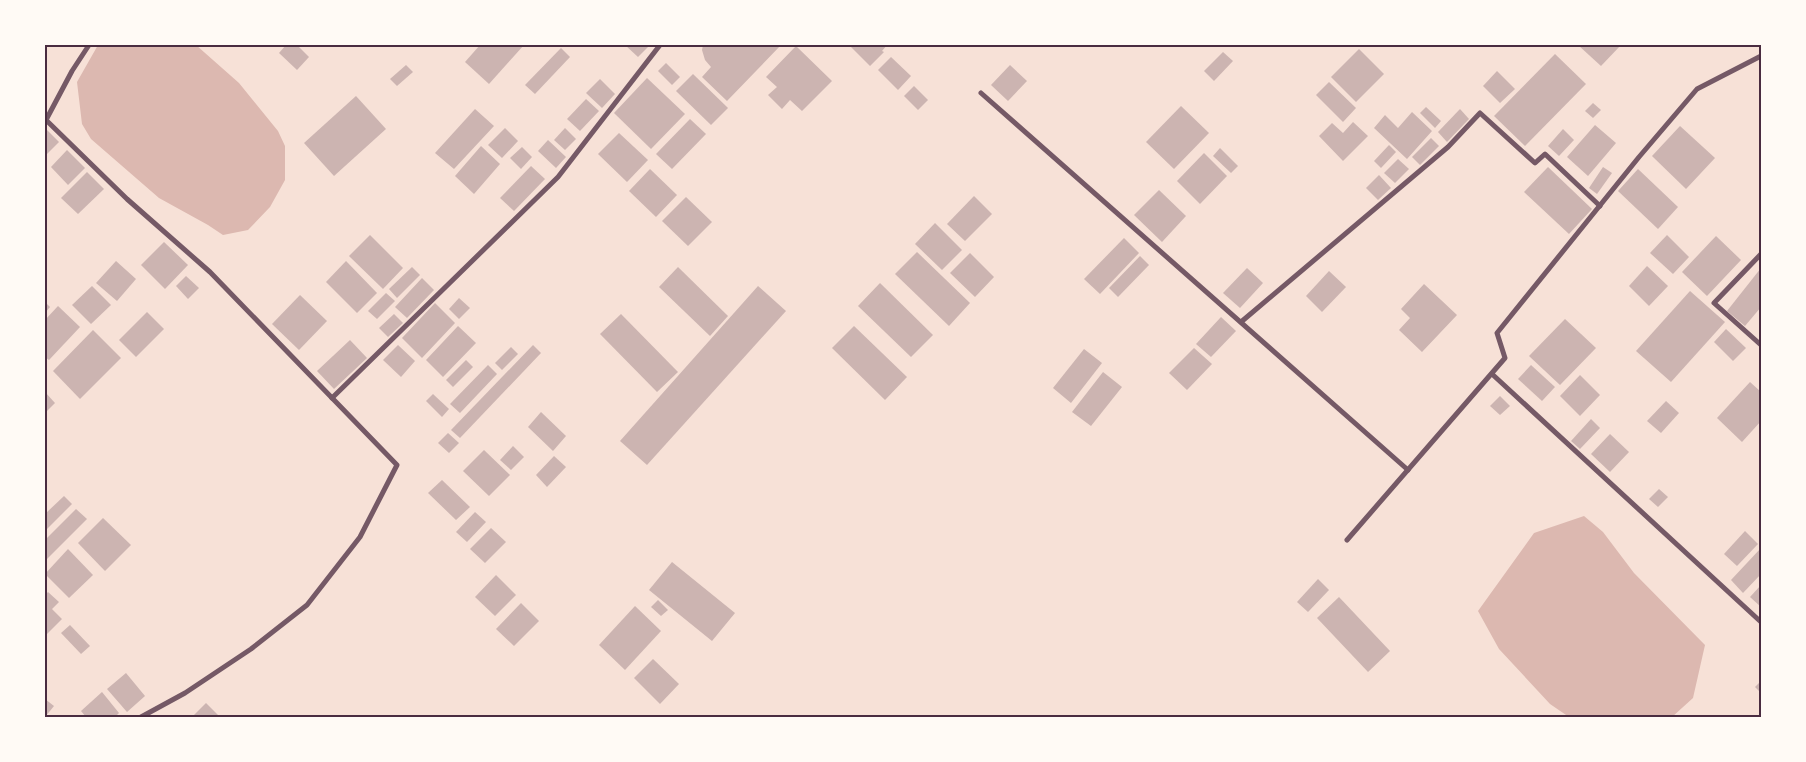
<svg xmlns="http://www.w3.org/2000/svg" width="1806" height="762" viewBox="0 0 1806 762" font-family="Quicksand,sans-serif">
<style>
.water{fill:#dcb8b0}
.building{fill:#ccb4b1}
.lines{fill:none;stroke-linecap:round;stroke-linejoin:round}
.minor{stroke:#755966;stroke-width:5}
.neatline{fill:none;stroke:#4a2c40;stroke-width:2}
</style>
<rect width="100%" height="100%" fill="#f7e1d7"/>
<g class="water">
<polygon points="98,45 196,45 239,83 278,131 285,146 285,180 270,207 248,230 223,235 208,225 159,198 91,139 82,124 77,82"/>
<polygon points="1584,516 1603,532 1634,573 1705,645 1693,698 1672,717 1569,717 1550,704 1499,649 1478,611 1534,533"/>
</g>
<g class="building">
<polygon points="286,45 297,45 309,57 297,70 279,53"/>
<polygon points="480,45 524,45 489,84 465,62"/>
<polygon points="625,45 650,45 638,57"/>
<polygon points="703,45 781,45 727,101 702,77 711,67 705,60 702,50"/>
<polygon points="849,45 887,45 882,51 884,52 870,66"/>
<polygon points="1578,45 1621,45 1601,66"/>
<polygon points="796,46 832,81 802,111 790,100 782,109 768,95 777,87 766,77"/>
<polygon points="561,48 570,57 535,94 525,85"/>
<polygon points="1359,49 1384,74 1356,102 1331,77"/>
<polygon points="1223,52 1233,61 1214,81 1204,71"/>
<polygon points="1555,54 1586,84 1525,146 1494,116"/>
<polygon points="891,57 911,76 898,90 878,70"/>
<polygon points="666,63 680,77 672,85 658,71"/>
<polygon points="406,65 413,72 397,86 390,79"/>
<polygon points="1010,65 1027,81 1008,101 991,85"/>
<polygon points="1497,71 1515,89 1500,103 1483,86"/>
<polygon points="693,74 728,108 711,125 676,91"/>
<polygon points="647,78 685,114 651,149 614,113"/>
<polygon points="600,79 615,94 602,108 586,93"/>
<polygon points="1329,82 1356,108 1343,122 1316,95"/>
<polygon points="914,86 928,100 918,110 904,96"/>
<polygon points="356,96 386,129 334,176 304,143"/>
<polygon points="586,99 599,111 580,131 567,119"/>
<polygon points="1593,103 1601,110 1593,118 1585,111"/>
<polygon points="1181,106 1209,133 1174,169 1146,142"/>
<polygon points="1426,107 1441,121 1435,128 1420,113"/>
<polygon points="475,109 494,126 454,169 435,153"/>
<polygon points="1460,109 1469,119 1447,142 1438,132"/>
<polygon points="1412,112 1432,131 1407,159 1374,128 1385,115 1398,128"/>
<polygon points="690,119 706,134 672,169 656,154"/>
<polygon points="1353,122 1368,136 1343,161 1319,136 1332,123 1343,133"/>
<polygon points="1595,125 1616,143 1588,176 1567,157"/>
<polygon points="1680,126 1715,158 1686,189 1652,156"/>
<polygon points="45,128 59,142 45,156"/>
<polygon points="505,128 518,141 502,158 488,145"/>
<polygon points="565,128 576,139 565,150 554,140"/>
<polygon points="1563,129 1574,140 1559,156 1548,146"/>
<polygon points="619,133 648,160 627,182 598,154"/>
<polygon points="1431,138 1439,146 1420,165 1412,157"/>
<polygon points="548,140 566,157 556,168 538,151"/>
<polygon points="1389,145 1396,152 1381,168 1374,161"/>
<polygon points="481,146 500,164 474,194 455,176"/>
<polygon points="522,147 532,157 521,169 510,158"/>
<polygon points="1220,148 1238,166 1231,173 1213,156"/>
<polygon points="67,150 85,168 68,185 51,167"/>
<polygon points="1204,153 1227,176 1200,204 1177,181"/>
<polygon points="1398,159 1409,169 1395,183 1384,173"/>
<polygon points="531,166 545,179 514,211 500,198"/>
<polygon points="1548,167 1592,209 1569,234 1524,192"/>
<polygon points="1603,167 1612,173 1597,194 1589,188"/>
<polygon points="650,169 677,195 656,217 629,191"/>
<polygon points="1638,169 1678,207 1658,229 1618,191"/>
<polygon points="87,172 104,189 78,214 61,198"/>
<polygon points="1379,175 1391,188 1378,200 1366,188"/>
<polygon points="1159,190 1186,216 1162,242 1134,215"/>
<polygon points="974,196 992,214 965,241 947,224"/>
<polygon points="686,197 712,222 688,246 662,221"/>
<polygon points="935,223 962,250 942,270 915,244"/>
<polygon points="370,235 403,268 383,289 349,256"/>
<polygon points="1667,235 1689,257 1673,274 1650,253"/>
<polygon points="1716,236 1741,260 1707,296 1682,272"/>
<polygon points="1124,238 1139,253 1100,294 1084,279"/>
<polygon points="164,242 188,265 165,289 141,265"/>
<polygon points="917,252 970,303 949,326 895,274"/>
<polygon points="970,253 994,277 975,297 950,273"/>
<polygon points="1140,256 1149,265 1118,297 1109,288"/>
<polygon points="116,261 136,279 117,301 96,283"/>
<polygon points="346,261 377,293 357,313 326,282"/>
<polygon points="1647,266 1668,286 1649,306 1629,286"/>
<polygon points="412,267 420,275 397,298 389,289"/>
<polygon points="678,267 728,316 710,336 659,287"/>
<polygon points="1247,268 1263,283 1240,308 1223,293"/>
<polygon points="1761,268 1761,307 1745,326 1727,311"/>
<polygon points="1329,271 1346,287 1322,312 1306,296"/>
<polygon points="186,276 199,288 188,299 176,286"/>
<polygon points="422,278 434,290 407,318 395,307"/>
<polygon points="880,283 933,335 911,357 858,306"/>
<polygon points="1424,284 1457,315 1422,352 1399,330 1410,318 1401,309"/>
<polygon points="92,286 111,305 91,324 72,305"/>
<polygon points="758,286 786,311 647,465 620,441"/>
<polygon points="1690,291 1725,322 1671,382 1636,351"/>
<polygon points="386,293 395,301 377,319 368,311"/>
<polygon points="300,295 327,321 299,350 272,324"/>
<polygon points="459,298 470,308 459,319 449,309"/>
<polygon points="45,302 50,307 45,313"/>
<polygon points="435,303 455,323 422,358 402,338"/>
<polygon points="58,306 80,327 49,360 45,357 45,320"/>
<polygon points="147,312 164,329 136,357 119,340"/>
<polygon points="394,314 403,323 388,337 379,328"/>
<polygon points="621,314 678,372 657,392 600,334"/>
<polygon points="1221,317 1236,331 1211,357 1196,344"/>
<polygon points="1565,319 1596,348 1560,385 1529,356"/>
<polygon points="458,326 476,343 443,377 426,360"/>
<polygon points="854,326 907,377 885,400 832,348"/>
<polygon points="1726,329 1746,348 1733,361 1714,342"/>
<polygon points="93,330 121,358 80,399 53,371"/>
<polygon points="350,340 367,358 334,389 317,371"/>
<polygon points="398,345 415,361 401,377 383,360"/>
<polygon points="533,345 541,353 460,438 451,430"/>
<polygon points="511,347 518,354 502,370 495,363"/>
<polygon points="1194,348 1212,364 1187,390 1169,373"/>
<polygon points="1084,349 1102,363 1071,403 1053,388"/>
<polygon points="466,360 473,367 453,387 446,380"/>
<polygon points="488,365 497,374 460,413 450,404"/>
<polygon points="1531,365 1555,387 1542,401 1518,379"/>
<polygon points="1103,372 1122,387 1091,426 1072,412"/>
<polygon points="1580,375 1600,395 1580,416 1560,396"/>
<polygon points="1750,382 1761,392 1761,421 1742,442 1717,418"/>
<polygon points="45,392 55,403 45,413"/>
<polygon points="433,394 449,409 442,417 426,401"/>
<polygon points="1500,396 1510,406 1500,415 1490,406"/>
<polygon points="1666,401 1679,413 1661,433 1647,421"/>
<polygon points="541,412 566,436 553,451 528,427"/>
<polygon points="1591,419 1600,428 1580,449 1571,441"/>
<polygon points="448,433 459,443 449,453 438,443"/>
<polygon points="1610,434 1629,452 1610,472 1591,454"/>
<polygon points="513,446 524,457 511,470 500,460"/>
<polygon points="484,450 510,475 489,496 463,471"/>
<polygon points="554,456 566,467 547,487 536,475"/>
<polygon points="442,480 470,507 456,520 428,493"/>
<polygon points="1659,489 1668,497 1658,507 1649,499"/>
<polygon points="64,496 72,504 45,531 45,514"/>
<polygon points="76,509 87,519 45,561 45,540"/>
<polygon points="475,512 486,522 467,542 456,532"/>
<polygon points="103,518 131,545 105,571 78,543"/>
<polygon points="491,528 506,542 485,563 470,549"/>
<polygon points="1745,531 1758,544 1737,566 1724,554"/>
<polygon points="1761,548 1761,574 1743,593 1731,580"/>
<polygon points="68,549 93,575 69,598 45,574"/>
<polygon points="672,562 735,613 712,641 649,590"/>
<polygon points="496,575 516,595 495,616 475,597"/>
<polygon points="1318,579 1329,590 1308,612 1297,602"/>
<polygon points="1761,585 1761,607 1750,597"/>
<polygon points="48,592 59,602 52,609 62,619 45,636 45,595"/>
<polygon points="1339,597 1390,651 1368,672 1317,618"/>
<polygon points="658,600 668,610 661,616 651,607"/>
<polygon points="521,603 539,621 514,646 496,629"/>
<polygon points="635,606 661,631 625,670 599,645"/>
<polygon points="70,625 90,646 81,654 61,633"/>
<polygon points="653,659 679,684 660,704 634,678"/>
<polygon points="126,673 145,696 127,712 107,689"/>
<polygon points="1761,681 1761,693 1755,687"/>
<polygon points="102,692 119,713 115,717 86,717 81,711"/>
<polygon points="45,699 54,706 45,717"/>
<polygon points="206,703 220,717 192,717"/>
</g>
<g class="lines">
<g class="minor">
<polyline points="89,45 72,71 46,120 127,199 210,272 397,465 360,537 307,605 251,649 185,693 141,717"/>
<polyline points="981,93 1408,470"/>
<polyline points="1761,254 1714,303 1761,345"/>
<polyline points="1241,322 1448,147 1480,113 1535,163 1545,154 1600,206"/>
<polyline points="1492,374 1761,622"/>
<polyline points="332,398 558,177 660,45"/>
<polyline points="1347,540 1505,358 1497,333 1639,157 1697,89 1761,56"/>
</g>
</g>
<rect width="1806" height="762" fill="none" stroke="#fffaf5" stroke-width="92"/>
<rect x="46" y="46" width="1714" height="670" class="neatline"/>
</svg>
